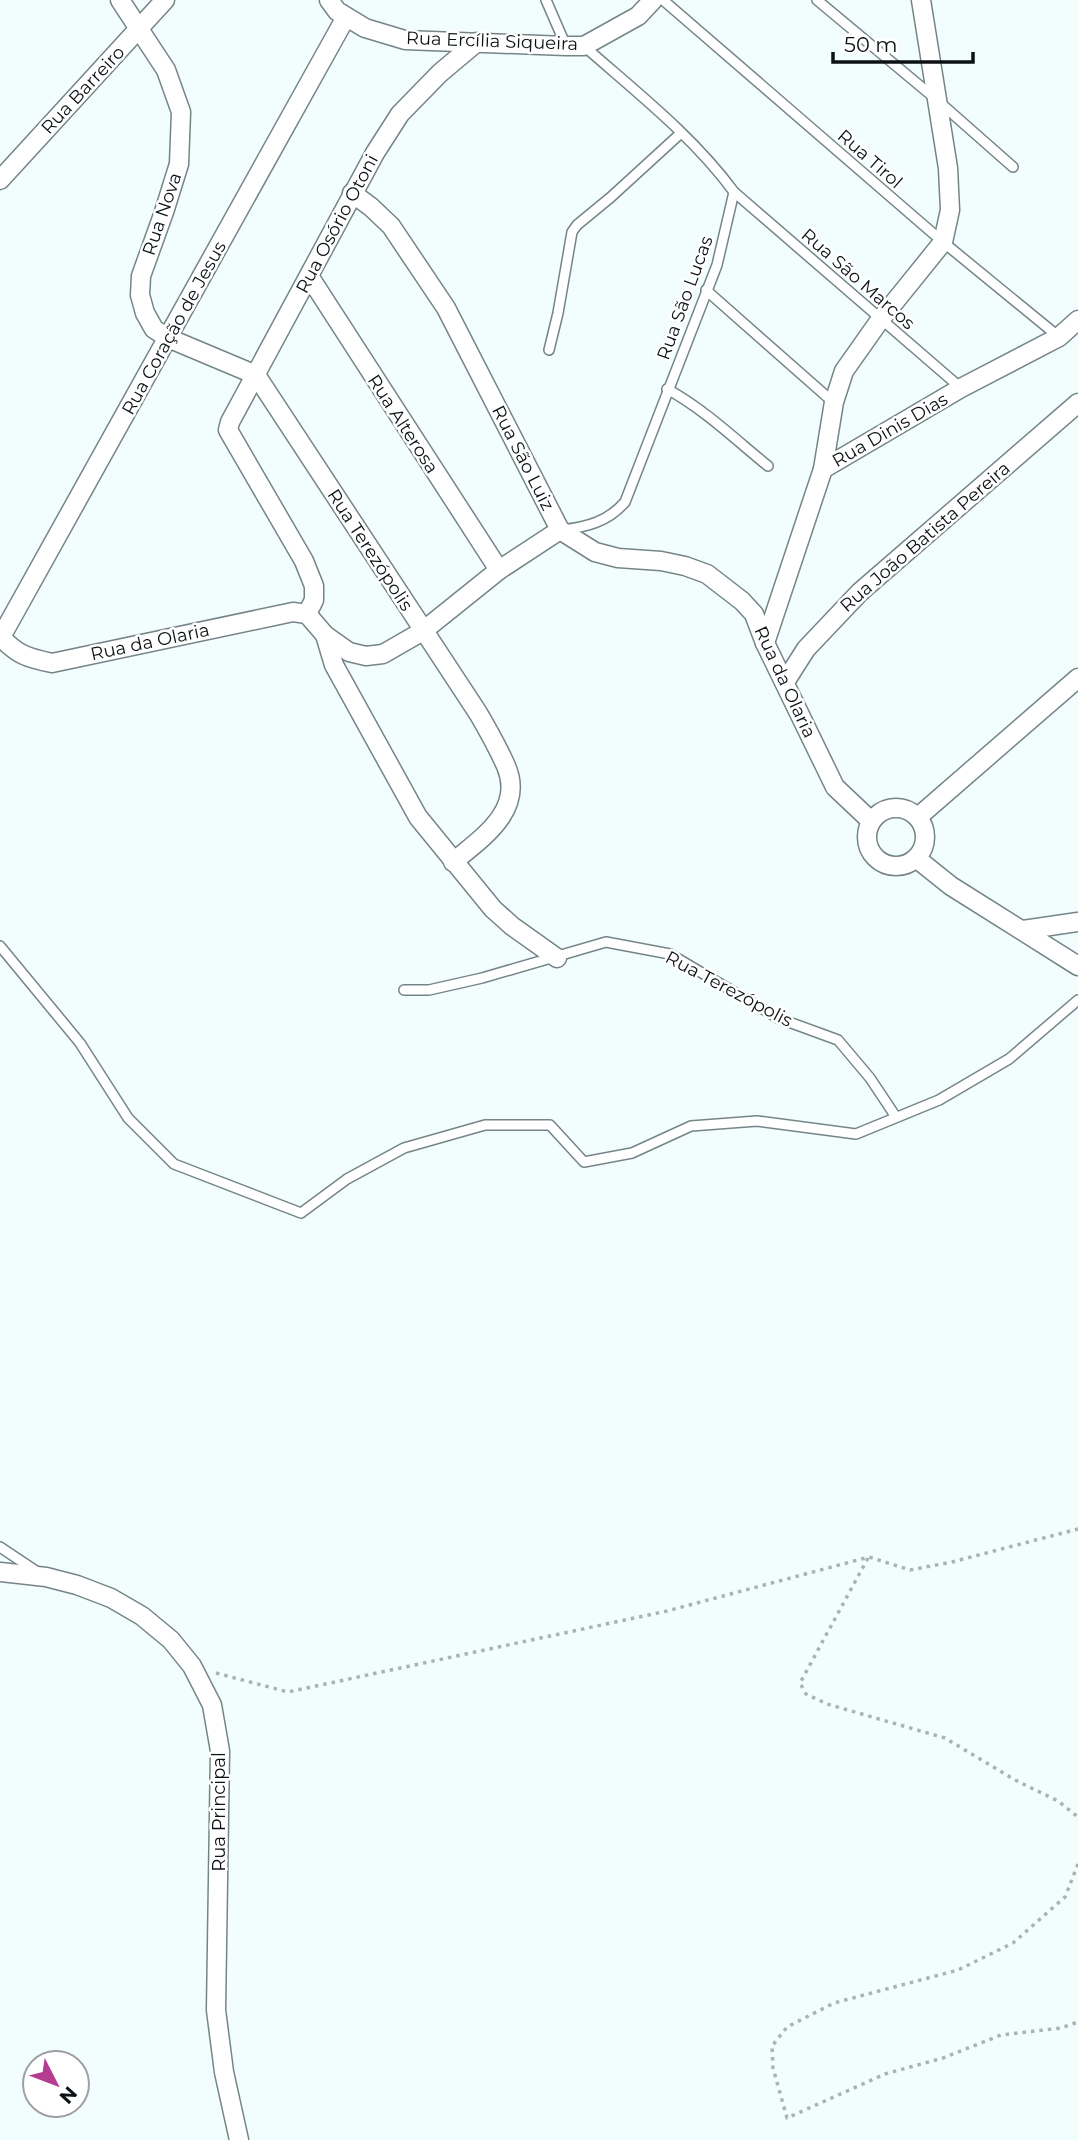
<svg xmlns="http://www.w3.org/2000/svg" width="1078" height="2140" viewBox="0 0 1078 2140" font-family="Montserrat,sans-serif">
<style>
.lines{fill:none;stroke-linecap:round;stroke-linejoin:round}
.service-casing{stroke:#758587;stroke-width:12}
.minor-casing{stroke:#758587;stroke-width:21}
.path{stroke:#aab3b4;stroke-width:3.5;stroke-dasharray:3.5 5;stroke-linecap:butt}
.service{stroke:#fff;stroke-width:9}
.minor{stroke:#fff;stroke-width:18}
.labels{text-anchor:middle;stroke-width:5;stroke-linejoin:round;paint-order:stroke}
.street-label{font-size:18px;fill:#0c1213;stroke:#fff}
</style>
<rect width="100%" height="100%" fill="#f2fdfe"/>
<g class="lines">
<g class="service-casing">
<g id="service">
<polyline points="546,0 566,46"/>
<polyline points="663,0 943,242 1059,337"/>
<polyline points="817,0 937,100 1013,167"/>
<path d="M584,46c52,46 109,90 150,146l227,196"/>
<polyline points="706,290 833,402"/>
<polyline points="549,350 558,313 572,232 577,225 611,197 681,133"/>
<path d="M667,389c37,20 69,51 101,77"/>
<path d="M562,530c24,-3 46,-8 63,-28l92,-237 17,-73"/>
<polyline points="0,946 80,1043 128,1118 174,1164 301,1213 347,1179 404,1148 485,1125 550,1125 584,1162 632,1153 691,1126 757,1121 856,1134 939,1100 1009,1059 1078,1000"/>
<polyline points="404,990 429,990 482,978 606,942 670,954 778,1018 838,1040 870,1078 896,1117"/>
<polyline points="0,1547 39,1573"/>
</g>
</g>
<g class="minor-casing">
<g id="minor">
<path d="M120,0l46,70 15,42 -2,52 -15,48 -23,64 -1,19 5,18 9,16 14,9 88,37 222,338c10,17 20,35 28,53 19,44 -24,72 -53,96"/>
<polyline points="329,0 337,11 365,28 405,40 566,46 584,46 638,16 653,0"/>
<polyline points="0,180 165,0"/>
<polyline points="352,193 371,207 391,226 446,308 560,530 595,552 618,558 661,561 685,566 707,574 742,601 754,614 765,643 835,787 871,821"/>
<polyline points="309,276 499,570"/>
<polyline points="823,469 834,402 844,371 880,320 943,242 950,210 948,168 921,0"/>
<polyline points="307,614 314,600 314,586 304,561 228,430 230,422 375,153 400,114 440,73 477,42"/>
<polyline points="307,614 325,635 334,665 418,817 493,909 512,926 557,958"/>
<polyline points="325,635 349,652 366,656 383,654 423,631 499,570 560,530"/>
<path d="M0,636c17,19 28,22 52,27l241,-51 14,2"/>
<polyline points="1,637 346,17"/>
<polyline points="765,643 823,469 961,388 1059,337 1078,320"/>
<polyline points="785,682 806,649 860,592 1078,403"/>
<circle cx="896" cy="837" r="29"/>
<polyline points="918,817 1078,678"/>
<polyline points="916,858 951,886 1078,966"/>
<polyline points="1023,930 1078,922"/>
<polyline points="0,1572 46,1577 77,1585 111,1598 142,1616 171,1640 192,1666 212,1705 220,1751 216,2010 224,2072 239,2140"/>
</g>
</g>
<g class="path">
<polyline points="868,1558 800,1683 806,1694 827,1704 945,1738 1015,1780 1058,1801 1078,1817"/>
<polyline points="216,1673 288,1692 667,1611 869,1557 910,1570 952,1562 1078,1529"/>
<polyline points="1078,1864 1065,1897 1013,1943 958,1970 834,2003 787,2027 772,2046 773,2068 787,2118 885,2074 943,2058 1001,2035 1061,2028 1078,2022"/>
</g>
<use href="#service" class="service"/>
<use href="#minor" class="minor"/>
</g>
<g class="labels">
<g class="street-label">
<text transform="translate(492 41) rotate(2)" y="6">Rua Ercília Siqueira</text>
<text transform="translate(83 90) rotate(-47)" y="6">Rua Barreiro</text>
<text transform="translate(870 159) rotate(41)" y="6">Rua Tirol</text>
<text transform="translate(162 214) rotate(-71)" y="6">Rua Nova</text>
<text transform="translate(337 224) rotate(-62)" y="6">Rua Osório Otoni</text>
<text transform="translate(858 279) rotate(41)" y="6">Rua São Marcos</text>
<text transform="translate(685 298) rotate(-70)" y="6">Rua São Lucas</text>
<text transform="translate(174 328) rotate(-61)" y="6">Rua Coração de Jesus</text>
<text transform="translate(403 424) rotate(57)" y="6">Rua Alterosa</text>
<text transform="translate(890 430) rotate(-30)" y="6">Rua Dinis Dias</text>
<text transform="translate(523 458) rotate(63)" y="6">Rua São Luiz</text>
<text transform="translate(925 537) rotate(-41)" y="6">Rua João Batista Pereira</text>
<text transform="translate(370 550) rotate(57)" y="6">Rua Terezópolis</text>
<text transform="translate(150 642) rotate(-12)" y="6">Rua da Olaria</text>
<text transform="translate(785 682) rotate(65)" y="6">Rua da Olaria</text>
<text transform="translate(729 989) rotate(28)" y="6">Rua Terezópolis</text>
<text transform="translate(219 1812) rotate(-90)" y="6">Rua Principal</text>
</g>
</g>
<g transform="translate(56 2084) rotate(132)"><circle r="33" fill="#ffffff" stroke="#9ea0a1" stroke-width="2"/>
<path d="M0-5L12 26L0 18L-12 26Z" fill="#b53d91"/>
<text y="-10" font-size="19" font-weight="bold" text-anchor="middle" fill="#0c1213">N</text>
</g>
<path d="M833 52v10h140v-10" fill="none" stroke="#0c1213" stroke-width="3.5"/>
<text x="844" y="52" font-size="21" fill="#0c1213" stroke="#ffffff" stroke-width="5" paint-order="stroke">50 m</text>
</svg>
